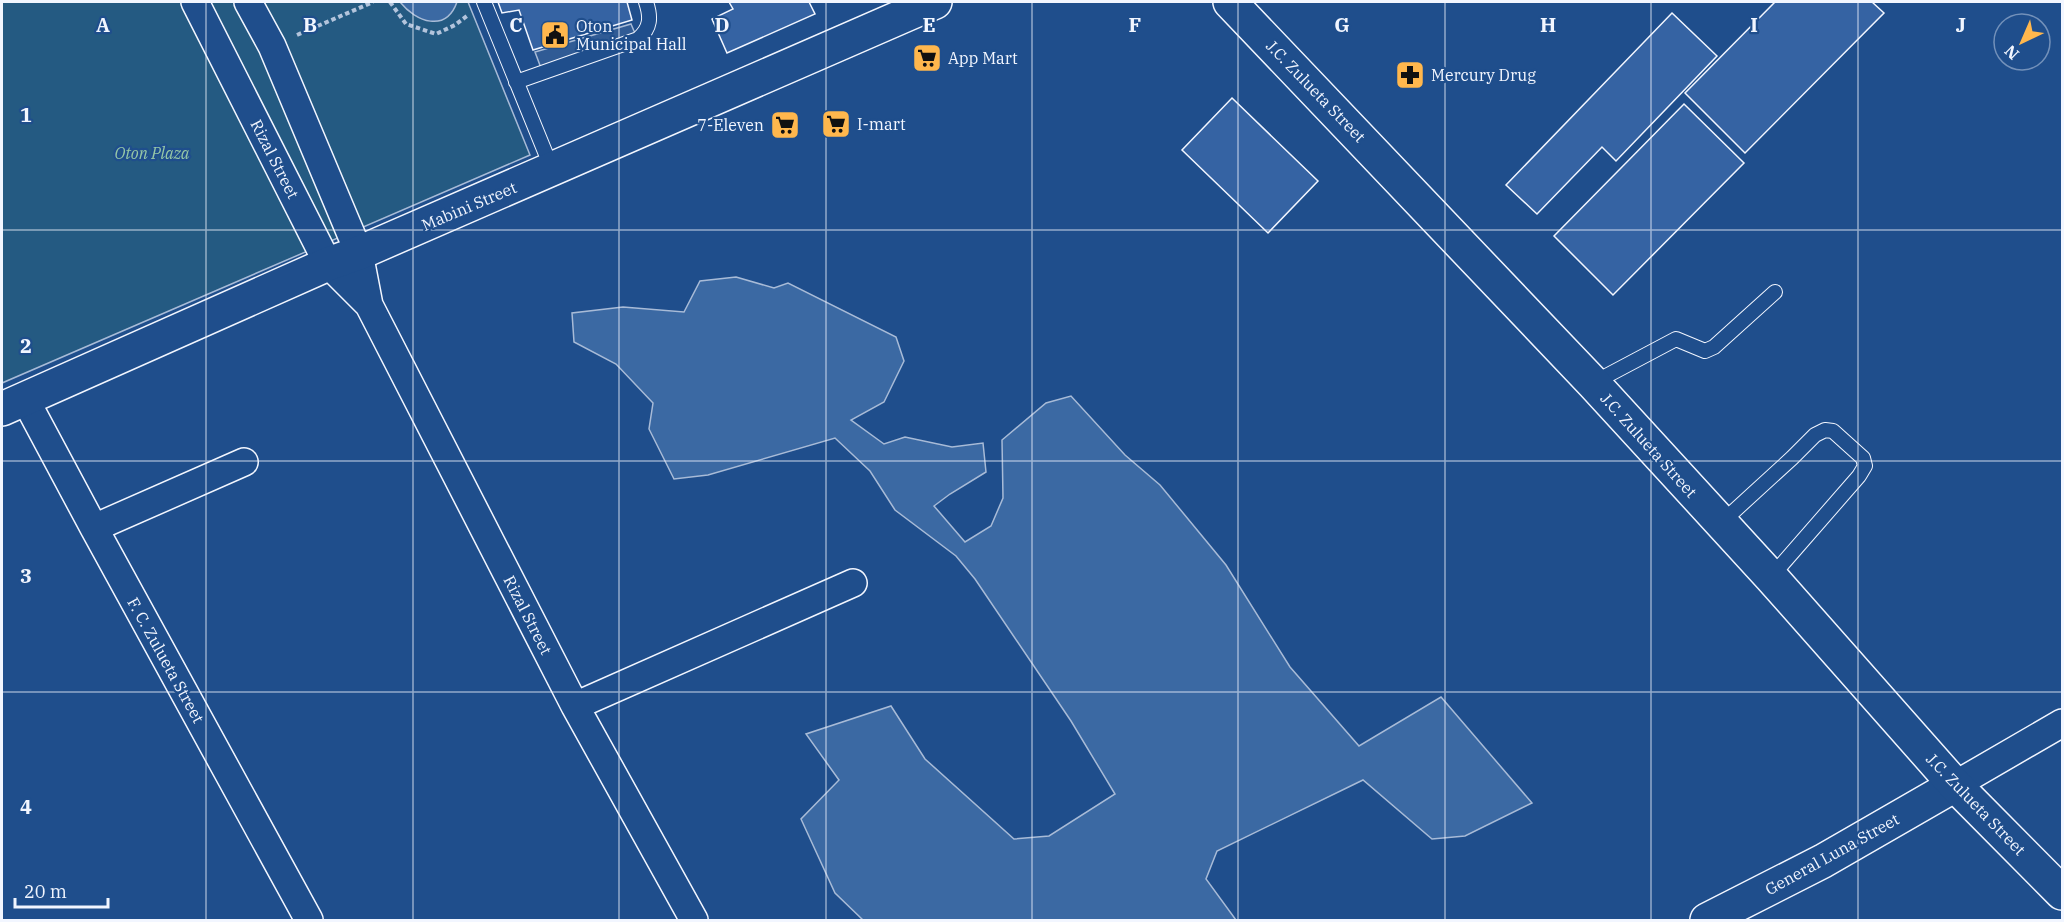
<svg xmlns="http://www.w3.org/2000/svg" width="2064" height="922" font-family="'IBM Plex Serif',serif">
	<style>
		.green { fill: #245a82; stroke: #a8bbd7; stroke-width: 1.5 }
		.parking { fill: #305b95; stroke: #a8bbd7; stroke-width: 1.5 }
		.water { fill: #3b69a3; stroke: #a8bbd7; stroke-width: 1.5 }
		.building { fill: #3563a3; stroke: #f2f6ff; stroke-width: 1.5 }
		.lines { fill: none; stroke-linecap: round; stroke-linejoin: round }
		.lane-casing { stroke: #f2f6ff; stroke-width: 16 }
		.street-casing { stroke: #f2f6ff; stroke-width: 30 }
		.secondary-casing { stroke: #f2f6ff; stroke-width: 36 }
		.primary-casing { stroke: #f2f6ff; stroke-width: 36 }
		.path { stroke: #b3c4dc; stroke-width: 4; stroke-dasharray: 4.5 3; stroke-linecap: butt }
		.lane { stroke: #1f4e8c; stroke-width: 14 }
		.street { stroke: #1f4e8c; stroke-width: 27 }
		.secondary { stroke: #1f4e8c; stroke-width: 33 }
		.primary { stroke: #1f4e8c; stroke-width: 33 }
		.grid { fill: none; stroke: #f2f6ff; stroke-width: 1.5; stroke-opacity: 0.55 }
		.labels { text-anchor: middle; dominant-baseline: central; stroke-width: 4.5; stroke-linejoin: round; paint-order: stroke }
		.poi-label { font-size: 16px; fill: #f2f6ff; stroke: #1f4e8c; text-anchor: start }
		.street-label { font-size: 16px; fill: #f2f6ff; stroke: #1f4e8c }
		.park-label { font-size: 16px; font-style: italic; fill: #97c8a6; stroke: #1f4e8c }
		.grid-label { font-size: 20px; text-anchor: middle; font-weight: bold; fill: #f2f6ff; stroke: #1f4e8c; stroke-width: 4.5; stroke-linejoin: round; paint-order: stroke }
	</style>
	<rect width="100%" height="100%" fill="#1f4e8c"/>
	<path class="green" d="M2 2H468L530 155 2 383Z"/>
	<path class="parking" d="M631 24 637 38 541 68 535 52Z"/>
	<path class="water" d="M400 2H457C446 33 416 22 400 2Z
		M736 277 774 288 788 283 896 337 904 361 884 402 851 420 884 444 905 437 952 447 983 443 986 472 950 494 934 506 965 542 991 526 1003 498 1002 440 1046 403 1071 396 1125 455 1160 485 1226 565 1290 667 1359 746 1441 697 1532 803 1465 836 1432 839 1363 780 1217 851 1206 879 1236 920H863L835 893 801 819 839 780 806 734 891 706 925 759 1014 839 1049 836 1115 794 1071 721 975 579 956 556 895 510 870 471 835 438 708 475 674 479 649 429 653 403 616 364 574 342 572 313 623 307 684 312 700 281Z"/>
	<path class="building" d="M498 2H627L632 20 533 50 519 10 502 13Z
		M729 2H809L815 14 727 53 712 19 733 9Z
		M1775 2H1872L1884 13 1745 153 1685 93Z
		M1672 13 1717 56 1616 161 1602 147 1537 214 1506 185Z
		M1232 98 1318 181 1268 233 1182 150Z
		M1684 104 1744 163 1613 295 1554 236Z"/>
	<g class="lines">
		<g class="lane-casing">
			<path id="lane" d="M484 2 552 169
				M516 82 638 39C651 28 651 17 646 2
				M1593 383 1676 339 1705 351 1714 347 1775 292
				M1721 523 1792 458 1815 435 1825 430 1833 431 1863 458 1865 466 1859 476 1771 577"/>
		</g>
		<g class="street-casing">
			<path id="street" d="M195 2 328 264 369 305
				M248 2 272 46 359 253 369 305 575 706 694 920
				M25 399 94 528 309 920
				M94 528 244 462
				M575 706 853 583
				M1955 785 2062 723"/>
		</g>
		<g class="secondary-casing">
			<path id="secondary" d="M2 409 328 264 359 253 935 2
				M1707 920 1823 861 1955 785"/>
		</g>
		<g class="primary-casing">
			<path id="primary" d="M1230 2 1593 383 1771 577 1955 785 2062 893"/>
		</g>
		<path class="path" d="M390 2 406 24 436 34 455 25 467 16
			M297 35 373 2"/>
		<use href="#lane" class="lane"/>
		<use href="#street" class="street"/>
		<use href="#secondary" class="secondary"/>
		<use href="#primary" class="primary"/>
	</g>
	<path class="grid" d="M206 2V920M413 2V920M619 2V920M826 2V920M1032 2V920M1238 2V920M1445 2V920M1651 2V920M1858 2V920M2 230H2062M2 461H2062M2 692H2062"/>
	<defs>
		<g id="civic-square" transform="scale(1.5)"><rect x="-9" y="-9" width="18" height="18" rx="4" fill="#ffb74d" stroke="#1f4e8c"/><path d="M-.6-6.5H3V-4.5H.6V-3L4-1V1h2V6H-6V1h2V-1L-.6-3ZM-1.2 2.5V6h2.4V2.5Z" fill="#111"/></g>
		<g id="supermarket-square" transform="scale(1.5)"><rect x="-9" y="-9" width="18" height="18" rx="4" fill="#ffb74d" stroke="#1f4e8c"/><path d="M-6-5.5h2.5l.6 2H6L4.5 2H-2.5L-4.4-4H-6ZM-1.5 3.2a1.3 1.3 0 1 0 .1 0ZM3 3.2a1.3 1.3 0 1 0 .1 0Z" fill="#111"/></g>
		<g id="pharmacy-square" transform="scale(1.5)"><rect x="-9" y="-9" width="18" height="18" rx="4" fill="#ffb74d" stroke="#1f4e8c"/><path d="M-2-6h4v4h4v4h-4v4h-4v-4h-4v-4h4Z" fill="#111"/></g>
	</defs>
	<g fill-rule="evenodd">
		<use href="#civic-square" x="555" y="35"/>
		<use href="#supermarket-square" x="927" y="58"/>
		<use href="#pharmacy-square" x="1410" y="75"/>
		<use href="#supermarket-square" x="836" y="124"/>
		<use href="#supermarket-square" x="785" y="125"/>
	</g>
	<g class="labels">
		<g class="poi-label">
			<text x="576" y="26">Oton<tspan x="576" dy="18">Municipal Hall</tspan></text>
			<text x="948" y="58">App Mart</text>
			<text x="1431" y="75">Mercury Drug</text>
			<text x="857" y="124">I-mart</text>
			<text x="764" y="125" text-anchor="end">7-Eleven</text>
		</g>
		<g class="street-label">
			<text transform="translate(1316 91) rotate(46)">J.C. Zulueta Street</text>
			<text transform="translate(275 159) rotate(63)">Rizal Street</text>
			<text transform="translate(469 206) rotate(-23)">Mabini Street</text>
			<text transform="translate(1649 445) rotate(48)">J.C. Zulueta Street</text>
			<text transform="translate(528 615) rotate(63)">Rizal Street</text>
			<text transform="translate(166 660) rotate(61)">F. C. Zulueta Street</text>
			<text transform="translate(1976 804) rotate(46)">J.C. Zulueta Street</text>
			<text transform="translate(1832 854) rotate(-29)">General Luna Street</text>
		</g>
		<g class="park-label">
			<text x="152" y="153">Oton Plaza</text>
		</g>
	</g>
	<g class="grid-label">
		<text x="103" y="32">A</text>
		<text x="310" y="32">B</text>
		<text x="516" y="32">C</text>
		<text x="722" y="32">D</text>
		<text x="929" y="32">E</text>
		<text x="1135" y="32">F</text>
		<text x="1342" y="32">G</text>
		<text x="1548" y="32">H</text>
		<text x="1754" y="32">I</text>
		<text x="1961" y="32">J</text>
		<text x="26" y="122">1</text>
		<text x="26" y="353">2</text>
		<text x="26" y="583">3</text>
		<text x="26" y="814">4</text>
	</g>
	<rect width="2064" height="922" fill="none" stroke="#f2f6ff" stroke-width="6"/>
	<g transform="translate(2022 42) rotate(224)"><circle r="28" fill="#1f4e8c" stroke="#7391ba" stroke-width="1.5"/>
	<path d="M0-4.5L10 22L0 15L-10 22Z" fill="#ffb74d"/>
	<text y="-9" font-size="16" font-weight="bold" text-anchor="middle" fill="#f2f6ff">N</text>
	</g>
	<path d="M15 898v9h93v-9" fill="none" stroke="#f2f6ff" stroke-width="3"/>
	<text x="24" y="898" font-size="18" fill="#f2f6ff" stroke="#1f4e8c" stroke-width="4.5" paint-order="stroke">20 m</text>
</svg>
